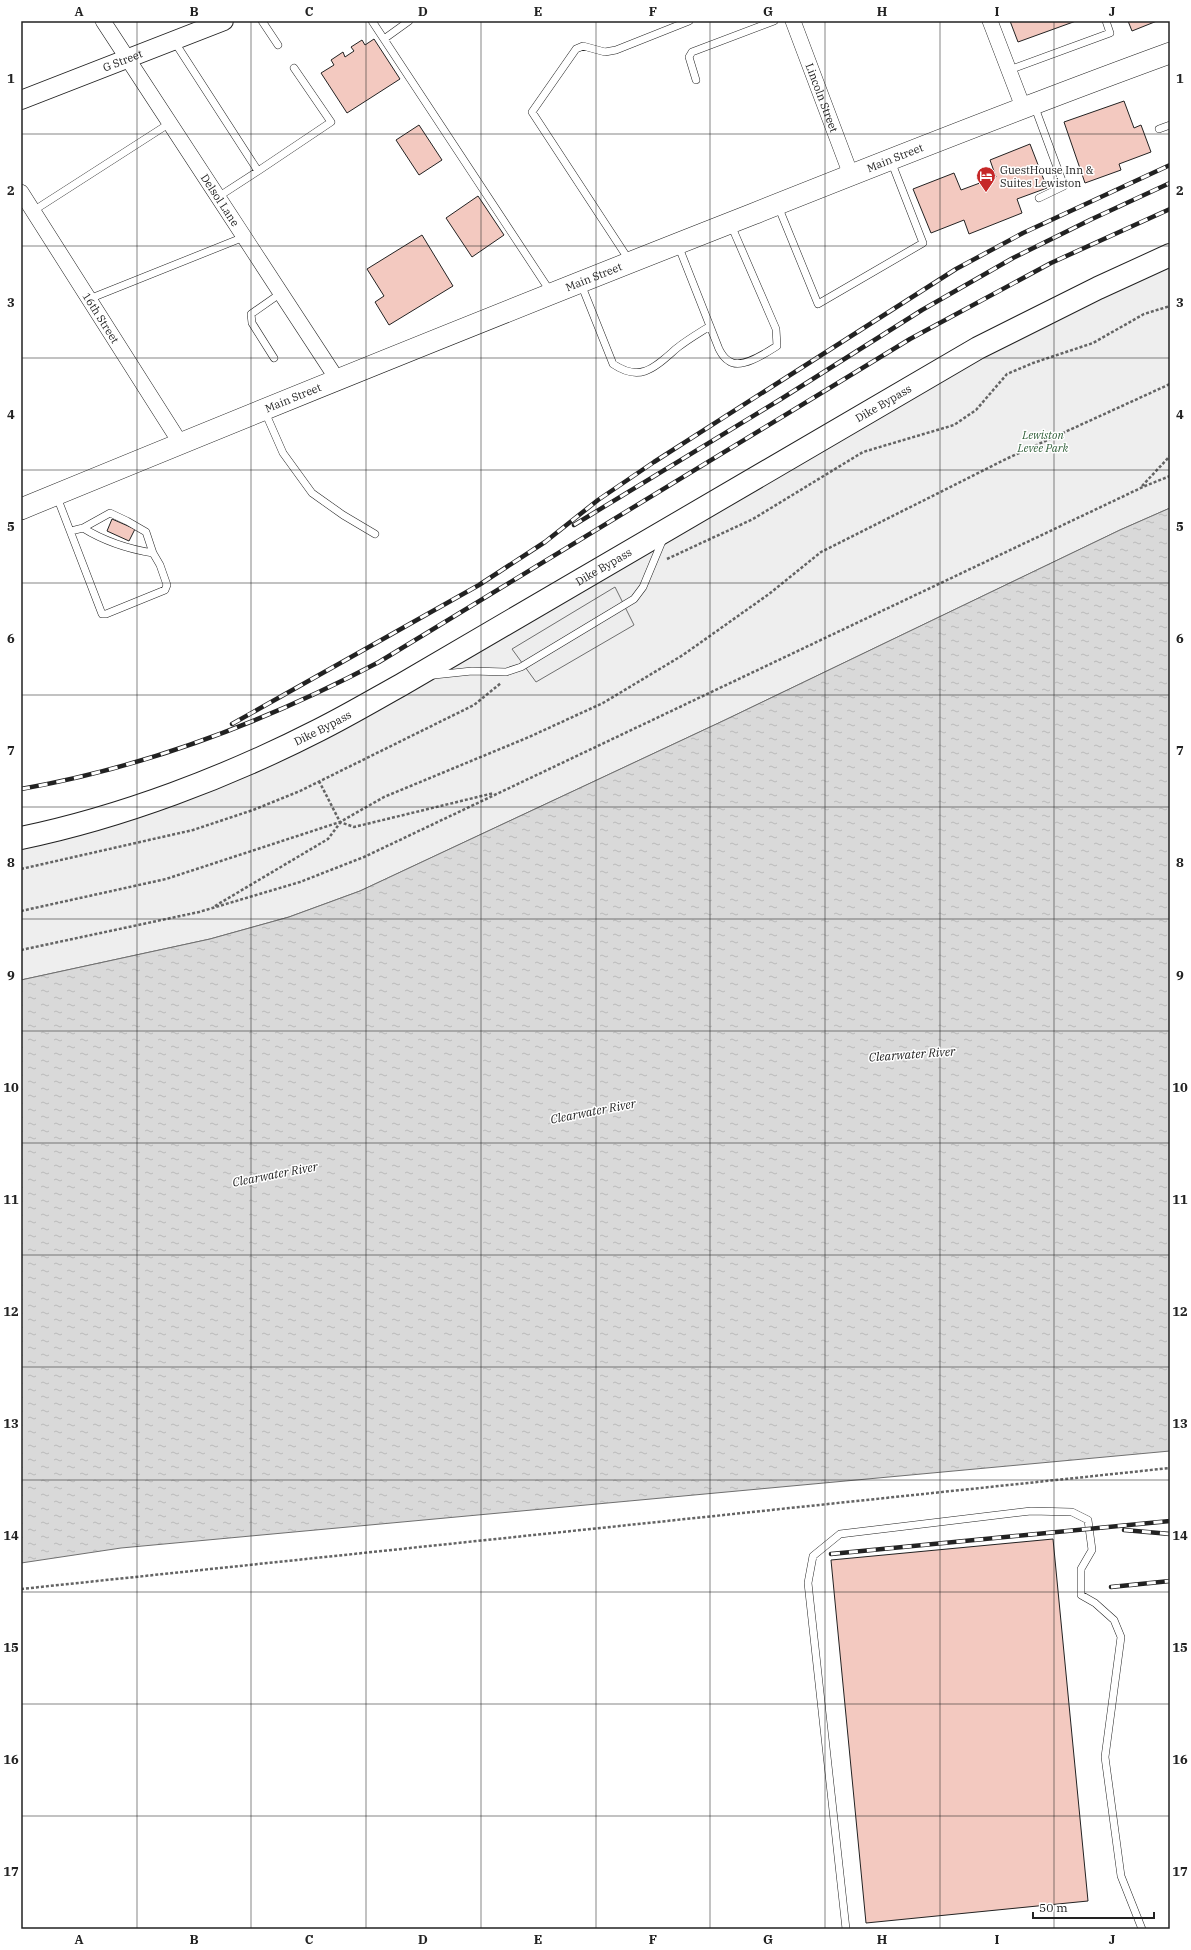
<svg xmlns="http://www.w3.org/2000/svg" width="1191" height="1950" font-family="'IBM Plex Serif',serif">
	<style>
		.green { fill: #eee; stroke: #6f6f6f }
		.parking { fill: #ededed; stroke: #6f6f6f }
		.water { fill: url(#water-ripples); stroke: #6f6f6f }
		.building { fill: #f3c9c0; stroke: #222 }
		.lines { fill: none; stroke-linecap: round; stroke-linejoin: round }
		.service-casing { stroke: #222; stroke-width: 8 }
		.minor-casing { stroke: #222; stroke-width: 16 }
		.tertiary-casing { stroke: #222; stroke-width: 20 }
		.secondary-casing { stroke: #222; stroke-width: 22 }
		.trunk-casing { stroke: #222; stroke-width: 24 }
		.path { stroke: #646464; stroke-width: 2.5; stroke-dasharray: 3 2; stroke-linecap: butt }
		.service { stroke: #fff; stroke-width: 7 }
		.minor { stroke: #fff; stroke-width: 15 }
		.tertiary { stroke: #fff; stroke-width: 18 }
		.secondary { stroke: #fff; stroke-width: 21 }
		.trunk { stroke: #fff; stroke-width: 22 }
		.rail-casing { stroke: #222; stroke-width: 4.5 }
		.rail { stroke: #fff; stroke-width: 3; stroke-dasharray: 9; stroke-linecap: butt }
		.grid { fill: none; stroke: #222; stroke-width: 1; stroke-opacity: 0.55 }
		.labels { text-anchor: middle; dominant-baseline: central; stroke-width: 3; stroke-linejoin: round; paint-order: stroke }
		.street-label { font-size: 11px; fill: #222; stroke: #fff }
		.poi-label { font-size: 11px; fill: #222; stroke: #fff; text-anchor: start }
		.park-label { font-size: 11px; font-style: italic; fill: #2f5e38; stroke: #fff }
		.water-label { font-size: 12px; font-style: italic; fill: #222; stroke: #fff }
		.neatline { fill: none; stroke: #222; stroke-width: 1.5 }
		.grid-label { font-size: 13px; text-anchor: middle; font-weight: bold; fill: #222 }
	</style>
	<defs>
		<pattern id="water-ripples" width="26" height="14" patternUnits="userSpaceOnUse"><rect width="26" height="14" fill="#d9d9d9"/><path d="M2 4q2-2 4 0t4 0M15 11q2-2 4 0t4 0" fill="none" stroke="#bababa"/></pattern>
	</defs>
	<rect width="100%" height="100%" fill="#fff"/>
	<path class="green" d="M1170 255V508L1120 530 725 720 360 891 289 917 210 939 21 980V838L213 777Z"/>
	<path class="parking" d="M615 587 634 625 536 682 512 649Z"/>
	<path class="water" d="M1170 508V1451L121 1548 21 1563V980L210 939 289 917 360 891 725 720 1120 530Z"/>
	<path class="building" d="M1010 21H1076L1018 42Z
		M1128 21H1157L1132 31Z
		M374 39 400 79 347 113 321 73 334 65 331 60 343 52 345 57 354 51 351 47 362 40 365 45Z
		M1124 101 1134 128 1141 125 1151 152 1119 164 1121 170 1085 183 1064 122Z
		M419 125 442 160 419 175 396 140Z
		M1030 144 1047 188 1017 199 1022 213 969 234 964 220 931 233 913 189 954 173 961 190 996 177 990 160Z
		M478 196 504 235 472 257 446 218Z
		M422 235 453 286 389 325 375 302 384 296 367 269Z
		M112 519 135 529 129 541 107 531Z
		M1053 1539 1088 1901 866 1923 831 1560Z"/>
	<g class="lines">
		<g class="service-casing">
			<path id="service" d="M262 21 278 45
				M372 21 550 291
				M384 39 409 21
				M174 41 258 171 331 122 294 68
				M1009 70 1110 33 1106 21
				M696 80 689 57 692 52 774 21
				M1034 105 1064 186 1039 198
				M1159 129 1170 125
				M218 197 258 171
				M778 206 818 304 923 243 891 161
				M33 211 170 123
				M678 245 719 349C721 353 725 359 729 361 741 370 766 353 777 346L776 329 731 225
				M629 260 532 112 576 49 583 46 605 52 616 50 689 21
				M581 284 613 364C641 383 655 367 677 348 687 340 699 333 710 326
				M89 299 244 237
				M274 358 252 323 251 314 281 293
				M265 412 283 453 312 493 343 515 375 534
				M57 497 102 614H106L165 590 167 585 160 565 153 553 146 532 127 521 110 513 83 528 71 531
				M83 528C104 541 128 549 153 553
				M434 675 472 671 506 672 521 667 634 599 643 587 663 539
				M846 1929 808 1583 813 1556 840 1534 1031 1511 1072 1512 1088 1520 1092 1550 1081 1569V1595L1095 1603 1114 1620 1121 1637 1105 1757 1121 1876 1142 1929"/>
		</g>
		<g class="minor-casing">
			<g id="minor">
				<path id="s1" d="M103 21 337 379"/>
				<path id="s2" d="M793 21 851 175"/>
				<path d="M990 21 1023 107"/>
				<path id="s3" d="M21 192 181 444"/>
			</g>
		</g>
		<g class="tertiary-casing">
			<g id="tertiary">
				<path id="s4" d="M21 100 224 21"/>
			</g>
		</g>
		<g class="secondary-casing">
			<g id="secondary">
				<path id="s5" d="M21 509C264 409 508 310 753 214 891 159 1030 104 1170 53"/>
			</g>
		</g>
		<g class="trunk-casing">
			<g id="trunk">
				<path id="s6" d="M21 838C122 817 227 777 319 730 347 716 374 700 401 685L978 348 1098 288 1170 255"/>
			</g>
		</g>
		<path class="path" d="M1142 486 1170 456
			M667 559 753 519 863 452 954 425 976 410 1007 374 1033 363 1093 343 1144 314 1170 306
			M319 781 340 822 354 827 494 793
			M21 869 193 830 253 810 300 791 474 705 501 683
			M215 906 328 839 340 823
			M21 911 166 879 340 822 384 797 529 737 603 703 683 655 769 594 821 552 1006 459 1170 384
			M21 950 199 912 300 882 364 857 1145 486 1170 476
			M21 1589 1170 1468"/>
		<use href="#service" class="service"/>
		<use href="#minor" class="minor"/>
		<use href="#tertiary" class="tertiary"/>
		<use href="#secondary" class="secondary"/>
		<use href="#trunk" class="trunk"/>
		<g class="rail-casing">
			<path id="rail" d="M574 525 781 399 922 310 1013 258 1092 219 1170 183
				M232 724 479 585 545 542 598 500 654 462 956 269 1023 233 1170 165
				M21 789C146 767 267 721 379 662L910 339 1051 263 1170 209
				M1124 1530 1170 1534
				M831 1554 1170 1521
				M1111 1587 1170 1581"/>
		</g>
		<use href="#rail" class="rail"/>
	</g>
	<path class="grid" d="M137 21V1929M251 21V1929M366 21V1929M481 21V1929M596 21V1929M710 21V1929M825 21V1929M940 21V1929M1054 21V1929M21 134H1170M21 246H1170M21 358H1170M21 470H1170M21 583H1170M21 695H1170M21 807H1170M21 919H1170M21 1031H1170M21 1143H1170M21 1255H1170M21 1367H1170M21 1480H1170M21 1592H1170M21 1704H1170M21 1816H1170"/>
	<defs>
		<g id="hotel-pin" transform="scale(1)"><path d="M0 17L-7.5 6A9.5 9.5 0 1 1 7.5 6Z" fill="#c62828" stroke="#fff"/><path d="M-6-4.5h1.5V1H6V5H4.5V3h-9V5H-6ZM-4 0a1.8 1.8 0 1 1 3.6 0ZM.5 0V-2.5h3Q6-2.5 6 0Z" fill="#fff"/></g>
	</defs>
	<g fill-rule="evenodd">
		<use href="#hotel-pin" x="986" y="176"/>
	</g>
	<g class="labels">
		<g class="street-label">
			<text stroke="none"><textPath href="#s4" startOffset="109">G Street</textPath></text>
			<text stroke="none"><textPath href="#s2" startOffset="82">Lincoln Street</textPath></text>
			<text stroke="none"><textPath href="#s5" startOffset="942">Main Street</textPath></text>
			<text stroke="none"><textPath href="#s1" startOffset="214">Delsol Lane</textPath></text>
			<text stroke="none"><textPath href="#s5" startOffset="618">Main Street</textPath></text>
			<text stroke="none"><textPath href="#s3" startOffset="149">16th Street</textPath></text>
			<text stroke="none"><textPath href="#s5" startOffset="294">Main Street</textPath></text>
			<text stroke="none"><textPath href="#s6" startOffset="970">Dike Bypass</textPath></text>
			<text stroke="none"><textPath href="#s6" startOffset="646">Dike Bypass</textPath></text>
			<text stroke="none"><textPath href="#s6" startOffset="322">Dike Bypass</textPath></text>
		</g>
		<g class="poi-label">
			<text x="1000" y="170">GuestHouse Inn &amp;<tspan x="1000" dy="13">Suites Lewiston</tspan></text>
		</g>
		<g class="park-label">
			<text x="1043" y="435">Lewiston<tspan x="1043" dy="13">Levee Park</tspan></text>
		</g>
		<g class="water-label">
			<text transform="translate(912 1054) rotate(-4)">Clearwater River</text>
			<text transform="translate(593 1111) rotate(-11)">Clearwater River</text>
			<text transform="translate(275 1174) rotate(-11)">Clearwater River</text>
		</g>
	</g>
	<rect width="1191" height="1950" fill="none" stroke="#ffffff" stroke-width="44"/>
	<path d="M1033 1912v6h121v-6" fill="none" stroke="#222222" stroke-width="2"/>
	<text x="1039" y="1912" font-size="12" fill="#222222" stroke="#ffffff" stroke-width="3" paint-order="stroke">50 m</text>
	<rect x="22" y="22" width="1147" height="1906" class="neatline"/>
	<g class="grid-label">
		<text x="79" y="16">A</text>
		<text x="194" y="16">B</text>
		<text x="309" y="16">C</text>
		<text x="423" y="16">D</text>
		<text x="538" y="16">E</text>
		<text x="653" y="16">F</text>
		<text x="768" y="16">G</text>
		<text x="882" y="16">H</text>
		<text x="997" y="16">I</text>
		<text x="1112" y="16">J</text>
		<text x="11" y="83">1</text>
		<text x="1180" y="83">1</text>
		<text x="11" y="195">2</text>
		<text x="1180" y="195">2</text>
		<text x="11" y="307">3</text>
		<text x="1180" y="307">3</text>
		<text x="11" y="419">4</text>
		<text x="1180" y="419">4</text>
		<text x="11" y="531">5</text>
		<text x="1180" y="531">5</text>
		<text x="11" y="643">6</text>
		<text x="1180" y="643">6</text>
		<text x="11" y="755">7</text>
		<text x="1180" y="755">7</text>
		<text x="11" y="867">8</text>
		<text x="1180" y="867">8</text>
		<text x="11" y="980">9</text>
		<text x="1180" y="980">9</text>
		<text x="11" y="1092">10</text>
		<text x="1180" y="1092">10</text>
		<text x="11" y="1204">11</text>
		<text x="1180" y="1204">11</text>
		<text x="11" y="1316">12</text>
		<text x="1180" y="1316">12</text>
		<text x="11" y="1428">13</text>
		<text x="1180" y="1428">13</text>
		<text x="11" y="1540">14</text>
		<text x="1180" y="1540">14</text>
		<text x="11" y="1652">15</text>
		<text x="1180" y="1652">15</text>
		<text x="11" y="1764">16</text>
		<text x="1180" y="1764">16</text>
		<text x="11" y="1876">17</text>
		<text x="1180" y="1876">17</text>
		<text x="79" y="1944">A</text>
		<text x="194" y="1944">B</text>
		<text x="309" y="1944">C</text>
		<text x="423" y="1944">D</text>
		<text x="538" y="1944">E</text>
		<text x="653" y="1944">F</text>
		<text x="768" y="1944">G</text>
		<text x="882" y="1944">H</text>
		<text x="997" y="1944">I</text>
		<text x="1112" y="1944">J</text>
	</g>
</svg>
